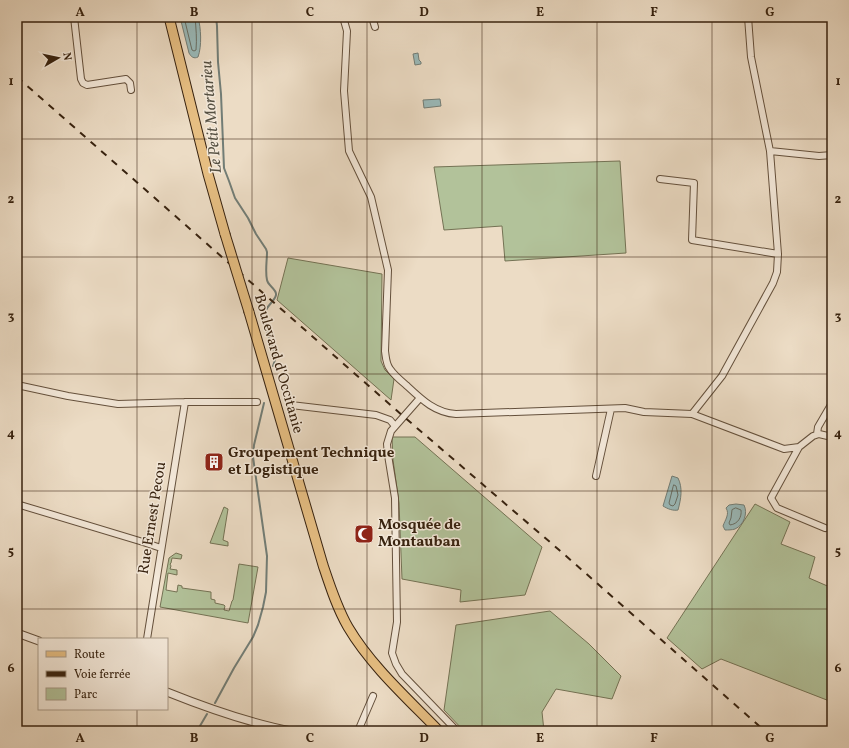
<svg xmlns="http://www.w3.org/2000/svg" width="849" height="748" font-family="Vollkorn,serif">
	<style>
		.green { fill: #b2c29a; stroke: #747254 }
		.water { fill: #9ababa; stroke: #727d76 }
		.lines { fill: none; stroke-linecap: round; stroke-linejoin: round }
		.shore { stroke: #686e64; stroke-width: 1 }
		.stream { stroke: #727d76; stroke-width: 2 }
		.minor-casing { stroke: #64503c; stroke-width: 8 }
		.tertiary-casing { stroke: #64503c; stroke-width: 9 }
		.primary-casing { stroke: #37220f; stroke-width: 11 }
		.minor { stroke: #f3e8d9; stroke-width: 6 }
		.tertiary { stroke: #f3e8d9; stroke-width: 7 }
		.primary { stroke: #e6be82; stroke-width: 9 }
		.rail { stroke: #37220f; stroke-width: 2; stroke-dasharray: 7 7; stroke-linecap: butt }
		.primary-bridge-casing { stroke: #37220f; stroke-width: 11; stroke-linecap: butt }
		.primary-bridge { stroke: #e6be82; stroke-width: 9 }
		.grid { fill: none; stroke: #37220f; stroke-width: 1; stroke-opacity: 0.55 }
		.labels { text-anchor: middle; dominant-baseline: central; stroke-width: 3; stroke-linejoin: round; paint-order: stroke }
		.street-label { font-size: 15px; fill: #37220f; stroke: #f3e8d9 }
		.poi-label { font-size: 15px; font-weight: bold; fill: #37220f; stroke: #f3e8d9; text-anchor: start }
		.water-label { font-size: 16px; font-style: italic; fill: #555042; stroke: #f3e8d9 }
		.neatline { fill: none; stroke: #37220f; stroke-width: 1.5 }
		.grid-label { font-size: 13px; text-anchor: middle; font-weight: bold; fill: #37220f }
	</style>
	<rect width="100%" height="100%" fill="#ecdcc5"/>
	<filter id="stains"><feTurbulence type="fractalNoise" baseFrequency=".005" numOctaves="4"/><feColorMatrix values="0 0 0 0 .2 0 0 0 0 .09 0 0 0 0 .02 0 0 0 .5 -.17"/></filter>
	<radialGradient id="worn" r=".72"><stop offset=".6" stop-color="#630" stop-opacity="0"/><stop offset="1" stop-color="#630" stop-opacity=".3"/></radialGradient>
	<path class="green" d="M620 161 626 253 505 261 502 226 444 230 434 167Z
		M288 258 382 274 381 361 385 370 394 379 391 400 277 300Z
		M392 437H415L542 547 525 595 460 602 461 590 402 579 399 503 393 460Z
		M755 504 790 522 781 544 815 557 809 578 832 588V702L721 659 702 669 667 638Z
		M224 507 228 509 223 540 228 542V546L210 543Z
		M176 553 182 555 181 559 172 558 171 563 170 564 171 566 170 569 177 570V575L168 573 166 590 177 592 178 585 182 586V588L211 592V599L215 600V603L224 605 225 606 224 610 229 611 232 601 233 600 239 564 258 567 248 623 160 607 169 558Z
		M550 611 589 644 621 676 612 699 556 689 542 712 544 731H464L444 710 456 625Z"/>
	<path class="water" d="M180 17H198C201 28 202 46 198 57 194 59 191 57 189 53Z
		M418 53 419 60 421 62V64L415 65 413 54Z
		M440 99 441 106 424 108 423 100Z
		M672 476 678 478C683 488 681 499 678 510 673 511 668 509 663 506Z
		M736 504 744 505C748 513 744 525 735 529 732 530 728 530 725 530L723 526C725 520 730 514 726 508L729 505Z"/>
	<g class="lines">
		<path class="shore" d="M184 17 191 46 192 50 194 51 196 50C197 39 196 28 195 17
			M674 485 676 486 678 495 675 504 673 506 670 505 669 503 673 487Z
			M736 508 741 510C742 517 738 524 730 525L729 523 731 518 732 510Z"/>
		<path class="stream" d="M216 17 217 26 218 62 221 94 224 168 229 181 235 198 248 218 256 234 266 249 267 252C267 261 265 271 267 280 268 286 277 289 276 295 275 301 266 306 265 313 262 325 272 343 275 355V360L273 366
			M215 703 234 668 253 637 258 625 263 607 266 592 267 556 253 457 254 445 264 403
			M197 731 207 714"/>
		<g class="minor-casing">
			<path id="minor" d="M74 17 81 79 83 83 87 85 126 79 130 83 131 90
				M343 17 347 31 344 91 349 151 371 197 388 270 385 351C386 358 386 364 390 369 394 375 400 380 406 385 421 399 435 413 456 414L625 408 644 412 692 414 784 449 799 447 813 436 819 434 832 437
				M372 17 375 27
				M770 151 819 156 832 155
				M660 179 694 183 692 240 778 254
				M831 206H832
				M17 385 68 396 118 404 185 402H257
				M420 398 391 431 387 444 388 455 395 498 397 622 392 653 396 664 402 674 457 731
				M291 405 376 415 390 420 395 426
				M692 414 722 376 773 283 777 272 778 254 770 151 751 57 748 17
				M817 434 818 427 832 403
				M799 447 771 498 777 508 825 528
				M596 476 611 409
				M17 504 143 542 161 548
				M147 639 185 402
				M358 731 373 696"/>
		</g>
		<g class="tertiary-casing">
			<path id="tertiary" d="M17 633 39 641
				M167 692C207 708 249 723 291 731"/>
		</g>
		<g class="primary-casing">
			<path id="primary" d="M169 17 208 174 225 234
				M249 312 323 565C330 586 337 608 348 627 371 666 408 699 439 731"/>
		</g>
		<use href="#minor" class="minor"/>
		<use href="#tertiary" class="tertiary"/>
		<use href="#primary" class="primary"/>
		<path class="rail" d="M17 77 403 416 558 549 765 731"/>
		<g class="primary-bridge-casing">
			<path id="primary-bridge" d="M225 234 249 312"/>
		</g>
		<use href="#primary-bridge" class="primary-bridge"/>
	</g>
	<path class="grid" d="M137 17V639M252 17V731M367 17V731M482 17V731M597 17V731M712 17V731M17 139H832M17 257H832M17 374H832M17 491H832M17 609H832M137 709V731"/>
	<defs>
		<g id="building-square" transform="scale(1)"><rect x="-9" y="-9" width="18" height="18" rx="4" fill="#8f2418" stroke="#f3e8d9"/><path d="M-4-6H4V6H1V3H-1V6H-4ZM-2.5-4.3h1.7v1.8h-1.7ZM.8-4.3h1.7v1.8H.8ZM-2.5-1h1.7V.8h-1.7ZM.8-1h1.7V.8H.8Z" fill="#fff"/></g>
		<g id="mosque-square" transform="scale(1)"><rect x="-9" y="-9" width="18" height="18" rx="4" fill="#8f2418" stroke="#f3e8d9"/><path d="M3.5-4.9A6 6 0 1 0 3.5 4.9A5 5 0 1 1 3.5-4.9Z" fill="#fff"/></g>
	</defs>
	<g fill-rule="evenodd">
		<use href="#building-square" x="214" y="462"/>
		<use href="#mosque-square" x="364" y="534"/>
	</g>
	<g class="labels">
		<g class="street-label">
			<text transform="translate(278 364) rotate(74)">Boulevard d'Occitanie</text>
			<text transform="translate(153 518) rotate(-81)">Rue Ernest Pecou</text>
		</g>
		<g class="poi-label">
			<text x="228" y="453">Groupement Technique<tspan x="228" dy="17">et Logistique</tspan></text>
			<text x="378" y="525">Mosquée de<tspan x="378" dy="17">Montauban</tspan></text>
		</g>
		<g class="water-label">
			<text transform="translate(212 117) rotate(-95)">Le Petit Mortarieu</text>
		</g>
	</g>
	<rect width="849" height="748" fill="none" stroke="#ecdcc5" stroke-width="44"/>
	<rect x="38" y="638" width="130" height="72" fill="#f3e8d9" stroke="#a89988"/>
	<rect x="46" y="651" width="20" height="6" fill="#e6be82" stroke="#a89988"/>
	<text x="74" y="658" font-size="12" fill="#37220f">Route</text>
	<rect x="46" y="671" width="20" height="6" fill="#37220f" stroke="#a89988"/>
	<text x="74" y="678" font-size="12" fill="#37220f">Voie ferrée</text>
	<rect x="46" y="688" width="20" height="12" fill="#b2c29a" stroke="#a89988"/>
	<text x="74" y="698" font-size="12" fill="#37220f">Parc</text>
	<g transform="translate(58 58) rotate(81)" stroke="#f3e8d9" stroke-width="3" paint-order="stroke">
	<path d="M0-3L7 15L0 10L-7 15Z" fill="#37220f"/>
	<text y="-6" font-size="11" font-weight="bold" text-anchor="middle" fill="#37220f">N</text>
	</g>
	<rect x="22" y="22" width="805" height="704" class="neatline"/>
	<g class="grid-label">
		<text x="80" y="16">A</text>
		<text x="194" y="16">B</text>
		<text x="310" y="16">C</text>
		<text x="424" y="16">D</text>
		<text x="540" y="16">E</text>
		<text x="654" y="16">F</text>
		<text x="770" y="16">G</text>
		<text x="11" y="85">1</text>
		<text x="838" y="85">1</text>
		<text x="11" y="203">2</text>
		<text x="838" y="203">2</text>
		<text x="11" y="320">3</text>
		<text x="838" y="320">3</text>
		<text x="11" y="437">4</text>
		<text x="838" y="437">4</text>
		<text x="11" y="555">5</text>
		<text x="838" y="555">5</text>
		<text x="11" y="672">6</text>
		<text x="838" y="672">6</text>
		<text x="80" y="742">A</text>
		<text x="194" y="742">B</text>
		<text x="310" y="742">C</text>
		<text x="424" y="742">D</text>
		<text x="540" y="742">E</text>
		<text x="654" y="742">F</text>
		<text x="770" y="742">G</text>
	</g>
	<rect width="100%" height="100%" filter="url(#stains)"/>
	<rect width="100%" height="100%" fill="url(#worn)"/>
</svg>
